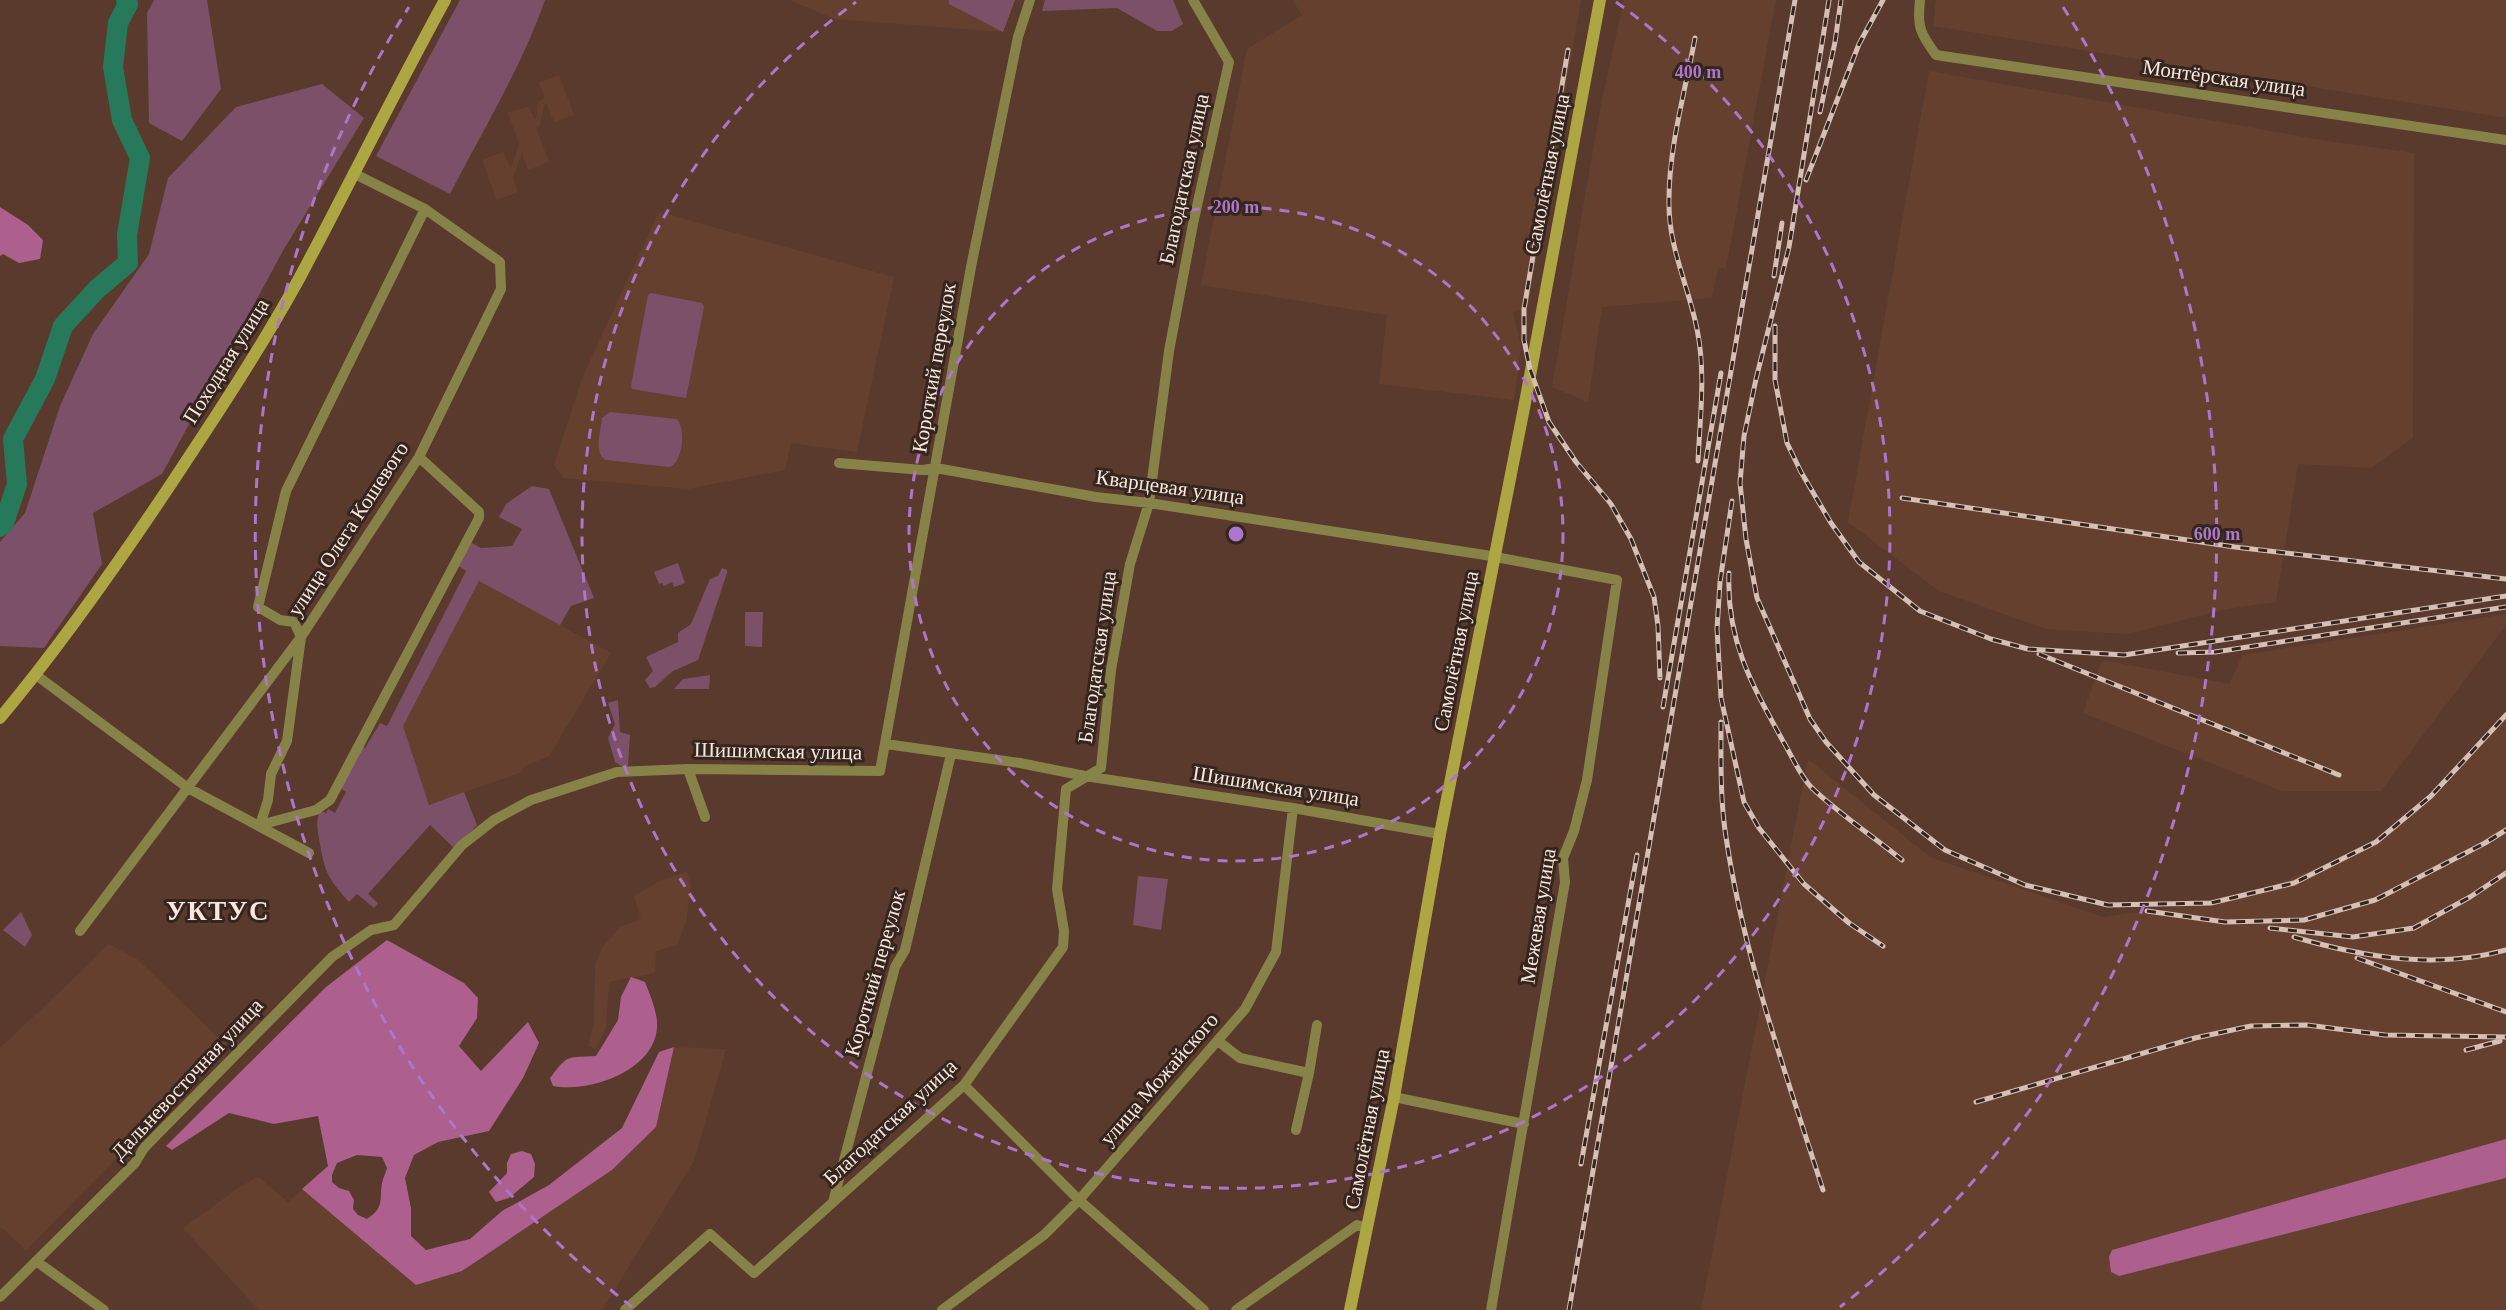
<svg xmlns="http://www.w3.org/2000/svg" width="2506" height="1310" font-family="Georgia,serif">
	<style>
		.built { fill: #66402f }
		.green { fill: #7d506a }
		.forest { fill: #ad5f8e; fill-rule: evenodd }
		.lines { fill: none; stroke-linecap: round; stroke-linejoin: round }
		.river { stroke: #27795b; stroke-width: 20 }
		.minor { stroke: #878348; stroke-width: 10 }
		.secondary { stroke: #aea543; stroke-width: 12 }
		.rail-casing { stroke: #d6bfb5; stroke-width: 5 }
		.rail { stroke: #34251f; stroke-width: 3; stroke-dasharray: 9; stroke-linecap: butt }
		.ring { fill: none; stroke: #ae76cb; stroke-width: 3; stroke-dasharray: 10 8 }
		.labels { text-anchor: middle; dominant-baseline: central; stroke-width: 6; stroke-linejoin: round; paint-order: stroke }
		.street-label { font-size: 21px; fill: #fae6dd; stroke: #34251f }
		.district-label { font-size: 27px; font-weight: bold; letter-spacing: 1.5px; fill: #fae6dd; stroke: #34251f }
		.centre { fill: #ae76cb; stroke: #34251f; stroke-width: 3 }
		.ring-label { font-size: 18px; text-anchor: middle; font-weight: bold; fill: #ae76cb; stroke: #34251f; stroke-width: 6; stroke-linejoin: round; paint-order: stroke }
	</style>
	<rect width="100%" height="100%" fill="#593a2c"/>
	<path class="built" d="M790 0H1015L1003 32 834 19Z
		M1292 0H1581L1528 307 1513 312 1521 347 1514 400 1379 384 1387 315 1201 285 1247 49 1302 15Z
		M1624 0H1776L1726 268H1718L1712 298 1602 307 1588 402 1552 387 1601 104Z
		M1936 0H2506V118L1933 26Z
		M1929 71 2328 141 2414 153 2413 438 2371 468 2298 464 2276 602 2227 609 2127 634 2046 629 1939 591 1848 522Z
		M559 75 574 115 554 122 547 104 544 105 540 125 536 127 549 162 528 170 522 153 513 178 518 192 497 200 482 160 503 152 511 169 519 144 508 113 529 106 534 119H536L539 101 545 98 539 83Z
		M659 212 894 277 857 452 791 443 785 470 688 489 564 478 554 465 582 378Z
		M479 581 611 653 549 756 525 766 522 772 429 805 403 726Z
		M2506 614V625L2381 791H2282L2083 713 2102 660 2230 684 2242 655Z
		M2506 719V1310H1701L1808 759 1930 857 2103 917 2239 899 2377 843 2441 790Z
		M687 872 691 885 686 922 677 945 656 951 655 973 609 982 606 1028 596 1049 588 1046 594 1022 595 964 602 948 620 927 641 919 634 896 660 881Z
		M108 944 137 959 227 1046 26 1250 2 1228 0 1229V1048L90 963Z
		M674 1047 726 1049 694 1161 602 1310H259L183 1228 238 1188 258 1177 288 1202 302 1189 416 1284 462 1271 612 1170 656 1127Z"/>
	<path class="green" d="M154 0H207L221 89 182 141 149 123 147 13Z
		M460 0H545C523 64 481 134 450 194L376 156Z
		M949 0H1015L1003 32 949 4Z
		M1045 0H1173L1183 24 1172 31H1157L1117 8 1042 11Z
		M322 84 364 118 284 249 162 474 93 513 102 564 44 648 0 646V542L25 513 60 406 93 334 149 254 168 178 236 107Z
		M651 293 702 303 704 307 686 398 632 389 631 386 648 295Z
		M610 412 677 419C686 430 683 461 670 467L606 460C593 453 601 431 602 418Z
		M532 486 549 489 594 598 571 606 560 625 479 581 403 726 429 805 464 792 477 825 454 848 430 825 368 894 378 903 374 908 357 894 349 902C329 879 325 874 320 844 318 831 315 824 320 811L326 813 328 809 335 813 346 792 340 788 361 747 365 748 380 723 387 726 466 571 457 565 470 542 481 548 512 546 522 529 499 517 506 504Z
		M678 563 685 583 674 587 672 582 664 586 662 583 659 584 654 572Z
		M722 568 727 570V573L698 660 673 671 655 687 650 688 645 680 653 671 646 657 678 642V633L691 624 710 579 718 576Z
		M745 612H763L762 647 745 646Z
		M710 675 709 689H674L683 679Z
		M618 700 620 732 630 735 628 766 624 768 615 762 608 738 615 724 608 703Z
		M1138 876 1168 879 1161 930 1133 925Z
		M21 912 32 935 25 947 3 930Z"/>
	<path class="forest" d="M0 207 28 225 43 240 40 259 19 263 3 254 0 256Z
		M387 940 464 983 478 998 477 1018 459 1046 481 1071 528 1022 539 1043 523 1078 489 1131 438 1142 414 1155 405 1178 411 1208V1236L426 1250 470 1239 502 1211 549 1185 622 1128 659 1052 674 1047 656 1127 612 1170 462 1271 416 1285 302 1189 328 1166 318 1116 274 1124 229 1113 172 1150 166 1146 326 987ZM357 1155 382 1157 387 1168C386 1172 383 1178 382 1183 379 1200 385 1207 367 1219L358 1215 353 1209 354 1200 349 1191 339 1188 332 1182V1175L337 1163Z
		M631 977 645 982C650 995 658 1013 657 1027 655 1071 589 1093 553 1086L550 1078C569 1053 567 1058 596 1056L618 1020 621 997Z
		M2506 1139V1178L2119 1276 2111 1272 2109 1257 2112 1250Z
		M522 1151 531 1154 535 1164 534 1177 509 1198 496 1202 489 1192 507 1173V1163L511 1154Z"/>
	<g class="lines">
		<path class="river" d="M0 527 4 523 17 484 13 439 45 379 63 326 97 289 128 263 127 235 140 158 122 120 113 67 118 23 128 4 126 0"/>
		<path class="minor" d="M1920 0C1917 27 1920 33 1936 55L2506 140
			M839 463 922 470 936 468 1096 497 1149 503 1485 555 1617 580 1587 780 1574 831 1563 858 1565 882 1491 1310
			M36 675 188 788 309 853
			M886 744 1020 763 1085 776 1293 808 1440 834
			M688 769 705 817
			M260 825 268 800 271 774 287 741 301 637 294 622 280 620 258 607 286 491 425 209
			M260 825 316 810 330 800 479 518V512L419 457
			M80 931 301 637 419 457 501 289 500 262 425 209 353 173
			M1218 1041 1240 1058 1309 1073 1296 1130
			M1309 1073 1317 1025
			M964 1085 1079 1200 1204 1310
			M1394 1097 1524 1124
			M833 1202 895 967 905 950 951 754
			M36 1261 104 1310
			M0 1297 135 1163 144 1148 332 957 371 930 394 925 462 845 494 820 531 800 617 772 688 769 880 771 971 267 1018 37 1030 0
			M625 1310 710 1234 754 1273 964 1085 1063 947 1064 931 1057 889 1066 789 1101 768 1111 670 1130 564 1149 503 1169 351 1193 224 1229 62 1193 0
			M942 1310 1044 1235 1079 1200 1245 1009 1276 952 1293 808
			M1236 1310 1357 1225 1367 1228"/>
		<path class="secondary" d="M0 718C62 644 117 565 171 484 216 416 261 348 300 277 349 185 395 91 445 0
			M1350 1310 1394 1097 1440 834 1524 408 1600 0"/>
		<g class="rail-casing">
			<path id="rail" d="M1829 0 1789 247 1756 379 1744 436 1740 483 1746 539 1757 598 1810 719 1826 742 1874 795 1945 850 2025 885 2108 905 2211 903 2294 883 2376 842 2431 796 2506 715
				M1695 38C1685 92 1668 150 1669 205 1669 248 1689 288 1697 329 1706 372 1700 418 1698 461
				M1568 50 1524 309V340L1530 369 1549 422 1576 462 1611 504 1631 539 1654 597 1658 626 1660 678
				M1820 112 1835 42 1841 0
				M1806 180 1859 44 1883 0
				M1774 276 1782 223
				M1775 326V380L1787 443 1801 472 1831 523 1859 562 1920 611 1991 639 2028 649 2124 655 2506 596
				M1902 498 2235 547 2506 579
				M1732 501 1720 582 1717 629 1721 698 1744 802 1759 828 1804 884 1849 923 1883 946
				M1729 573C1726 640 1752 685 1783 741 1792 756 1800 776 1812 788 1838 813 1874 837 1902 860
				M2178 653 2215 652 2506 607
				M2039 654 2339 775
				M1663 707 1721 373
				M1721 722C1721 761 1720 799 1726 837 1744 958 1786 1074 1823 1190
				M2147 911 2225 922 2304 920 2375 900 2485 843 2506 830
				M2270 928 2353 937 2414 928 2470 897 2506 873
				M2294 937C2363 957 2436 970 2506 950
				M2357 958 2506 1012
				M2466 1050 2500 1041
				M1976 1102 2195 1038 2251 1026 2307 1025 2385 1035 2506 1037
				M1581 1164 1637 855
				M1569 1310 1795 0"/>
		</g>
		<use href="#rail" class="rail"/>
	</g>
	<g class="ring">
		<circle cx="1236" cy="534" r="327"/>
		<path d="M1616 2A654 654 0 1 1 856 2"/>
		<path d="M632 1307A981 981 0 0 1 409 7M2063 7A981 981 0 0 1 1840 1307"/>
	</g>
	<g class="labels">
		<g class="street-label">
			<text transform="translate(2224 78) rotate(8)">Монтёрская улица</text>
			<text transform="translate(1547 174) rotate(-79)">Самолётная улица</text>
			<text transform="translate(1184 179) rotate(-78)">Благодатская улица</text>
			<text transform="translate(226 361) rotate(-58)">Походная улица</text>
			<text transform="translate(934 368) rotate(-80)">Короткий переулок</text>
			<text transform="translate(1170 487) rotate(8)">Кварцевая улица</text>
			<text transform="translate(348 529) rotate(-57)">улица Олега Кошевого</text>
			<text transform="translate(1456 651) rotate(-79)">Самолётная улица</text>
			<text transform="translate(1097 657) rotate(-82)">Благодатская улица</text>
			<text transform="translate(778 751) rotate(1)">Шишимская улица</text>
			<text transform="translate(1276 786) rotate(9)">Шишимская улица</text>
			<text transform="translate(1538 916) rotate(-81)">Межевая улица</text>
			<text transform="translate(875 973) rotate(-74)">Короткий переулок</text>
			<text transform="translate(187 1079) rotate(-47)">Дальневосточная улица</text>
			<text transform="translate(1159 1079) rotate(-49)">улица Можайского</text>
			<text transform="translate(890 1122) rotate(-43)">Благодатская улица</text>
			<text transform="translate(1367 1129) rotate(-79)">Самолётная улица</text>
		</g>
		<g class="district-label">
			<text x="218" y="911">УКТУС</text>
		</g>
	</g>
	<circle cx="1236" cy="534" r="9" class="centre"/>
	<g class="ring-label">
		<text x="1698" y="78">400 m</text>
		<text x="1236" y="213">200 m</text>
		<text x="2217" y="540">600 m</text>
	</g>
</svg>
